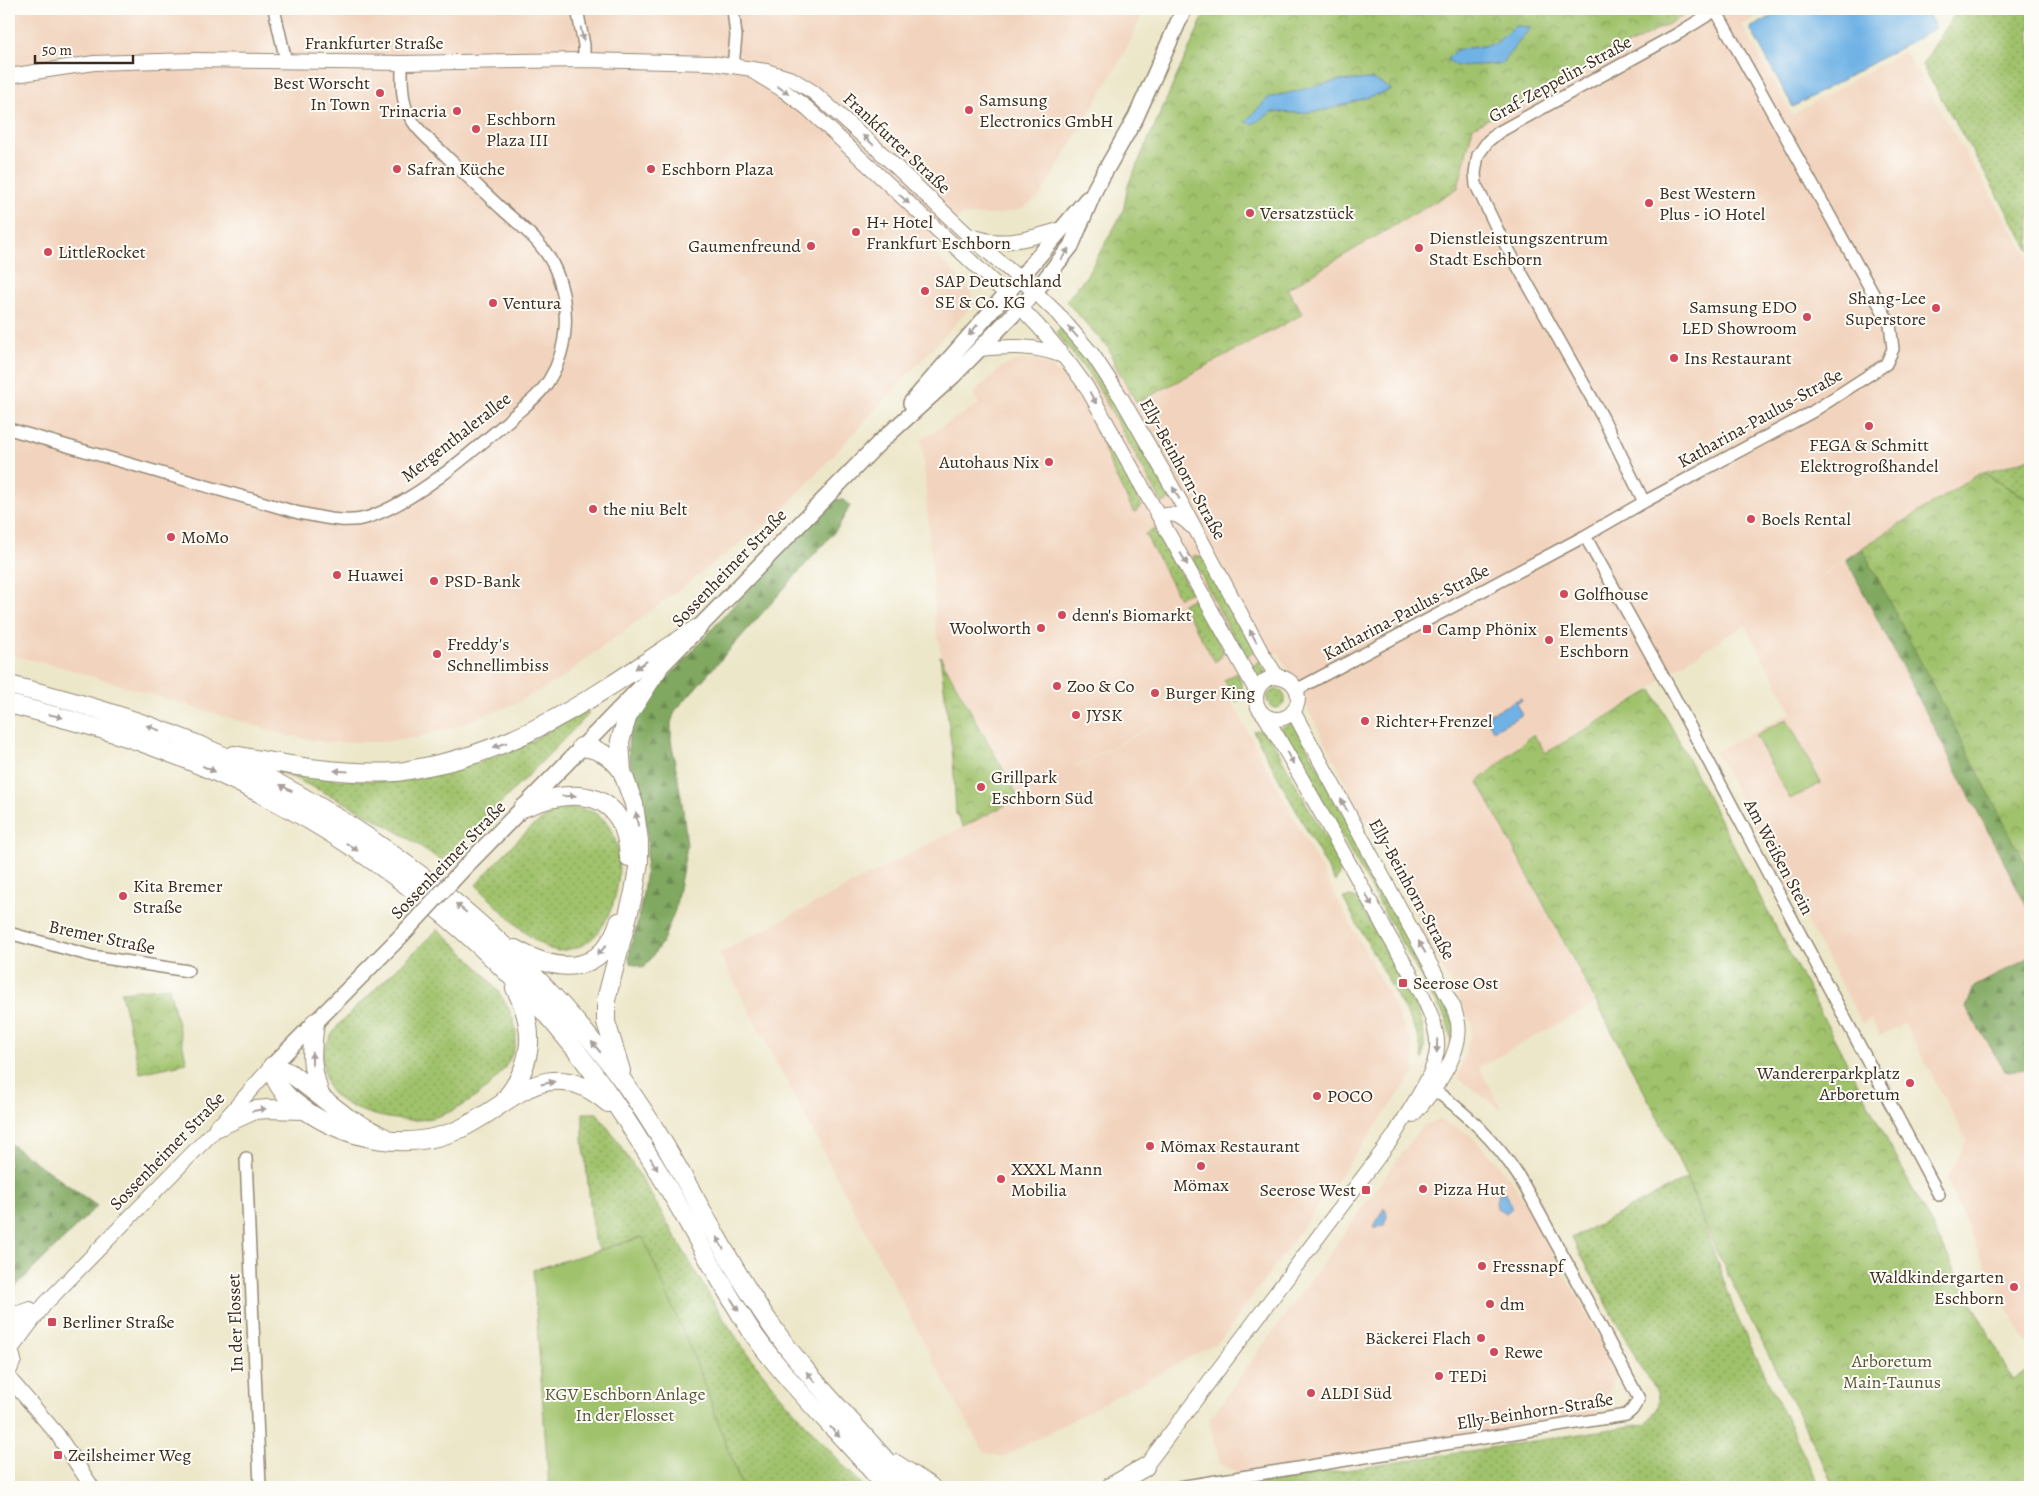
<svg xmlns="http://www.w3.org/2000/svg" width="2039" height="1496" font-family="Alegreya,serif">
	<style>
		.built { fill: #f2d4be; fill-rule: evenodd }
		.grass { fill: url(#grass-dots); stroke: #6e7645 }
		.forest { fill: url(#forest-firs); stroke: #5e693f }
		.park { fill: url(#park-crowns); stroke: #6e7645; fill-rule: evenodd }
		.garden { fill: #a0c26c; stroke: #6e7645 }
		.water { fill: #70b2e5; stroke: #566e82 }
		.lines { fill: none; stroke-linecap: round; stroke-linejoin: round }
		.minor-casing { stroke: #948874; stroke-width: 14 }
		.tertiary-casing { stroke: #948874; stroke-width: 16 }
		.secondary-casing { stroke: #948874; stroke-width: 18 }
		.trunk-casing { stroke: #948874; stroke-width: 20 }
		.minor { stroke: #fff; stroke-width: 11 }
		.tertiary { stroke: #fff; stroke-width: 14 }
		.secondary { stroke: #fff; stroke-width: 15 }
		.trunk { stroke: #fff; stroke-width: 18 }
		.secondary-bridge-casing { stroke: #948874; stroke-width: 18; stroke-linecap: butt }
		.secondary-bridge { stroke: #fff; stroke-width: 15 }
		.oneway { fill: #a79f9a }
		.poi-dot { fill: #d1495b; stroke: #fdfcf7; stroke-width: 2 }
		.labels { text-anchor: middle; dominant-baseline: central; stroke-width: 4; stroke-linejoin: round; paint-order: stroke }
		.street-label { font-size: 18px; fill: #3b2a1e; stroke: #fdfcf7 }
		.poi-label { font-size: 18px; fill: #3b2a1e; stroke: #fdfcf7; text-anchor: start }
		.park-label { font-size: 18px; fill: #595835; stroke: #fdfcf7 }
	</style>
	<defs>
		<pattern id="grass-dots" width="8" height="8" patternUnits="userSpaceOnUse" patternTransform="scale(1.25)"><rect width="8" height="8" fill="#a0c26c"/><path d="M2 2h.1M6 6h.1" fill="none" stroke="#849e58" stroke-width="1.8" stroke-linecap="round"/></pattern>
		<pattern id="forest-firs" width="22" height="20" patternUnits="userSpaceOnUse" patternTransform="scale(1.25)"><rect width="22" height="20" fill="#80a860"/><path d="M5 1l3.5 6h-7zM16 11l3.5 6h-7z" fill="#6a894f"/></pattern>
		<pattern id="park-crowns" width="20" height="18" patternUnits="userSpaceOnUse" patternTransform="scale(1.25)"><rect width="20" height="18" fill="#a0c26c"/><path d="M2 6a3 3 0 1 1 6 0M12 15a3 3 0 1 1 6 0" fill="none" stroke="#849e58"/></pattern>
	</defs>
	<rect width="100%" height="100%" fill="#fdfcf7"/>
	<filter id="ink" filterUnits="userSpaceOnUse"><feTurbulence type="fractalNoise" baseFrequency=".02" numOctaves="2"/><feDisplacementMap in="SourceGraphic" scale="10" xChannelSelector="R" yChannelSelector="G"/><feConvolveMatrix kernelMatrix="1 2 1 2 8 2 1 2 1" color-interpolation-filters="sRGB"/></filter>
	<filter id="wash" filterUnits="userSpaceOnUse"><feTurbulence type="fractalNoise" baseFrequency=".0096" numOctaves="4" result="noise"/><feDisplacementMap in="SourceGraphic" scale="20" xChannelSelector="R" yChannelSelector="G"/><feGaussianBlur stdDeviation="1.12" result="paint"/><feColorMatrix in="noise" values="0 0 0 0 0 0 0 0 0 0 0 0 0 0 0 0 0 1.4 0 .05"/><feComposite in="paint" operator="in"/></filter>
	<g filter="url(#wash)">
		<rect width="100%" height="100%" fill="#ede7ca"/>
		<path class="built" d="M9 9H1145L1123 56 1040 196 1022 209 997 215H961L932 251 966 285 973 297 970 308 778 515 559 680 516 703 458 726 414 738 385 742H324L286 735 61 667 9 655Z
			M1689 9H1771L1742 25 1792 115 1904 51 2030 260V457L1982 472 1783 600 1846 561 2030 913V1351L1977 1249 1947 1179 1967 1141 1904 1023 1880 1036 1871 1019 1862 1023 1715 752 1792 712 1745 625 1663 676 1654 687 1545 753 1533 732 1478 782 1595 1004 1479 1067 1502 1110 1458 1078 1473 1026 1278 652 1224 687 1390 998 1411 1041 1415 1072 1220 1341 1003 1457 984 1452 951 1394 719 953 1020 797 941 656 936 626 922 439 979 404 973 393 1002 367 1018 361 1030 358 1048 365 1057 371 1071 388 1114 363 1137 403 1303 314 1287 289 1458 188 1473 127 1678 19ZM1166 718 1133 737 1076 767V766Z
			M1439 1119 1469 1134 1492 1157 1514 1184 1619 1373 1595 1415 1240 1474 1220 1463 1209 1420 1421 1127Z"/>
		<path class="grass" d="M1958 9H2030V251L1922 65Z
			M1062 328 1090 362 1119 407 1171 499 1162 503 1096 384 1056 332Z
			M1088 410 1098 424 1142 506 1134 513 1114 473Z
			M2030 458V501L1984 473Z
			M1155 529 1191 592 1179 598 1145 534Z
			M1193 555 1206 558 1256 651 1244 658 1194 561Z
			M1194 598 1223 650 1221 657 1215 662 1182 604Z
			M1260 661 1266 674 1257 680 1250 667Z
			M1237 673C1242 684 1246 692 1237 702L1224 680Z
			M1267 699a9 9 0 1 1 18 0a9 9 0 1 1-18 0Z
			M583 710 589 714 445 859H439C389 823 334 796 278 771L340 780 397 781 461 768 525 745Z
			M1293 721 1449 1009 1454 1025 1452 1044C1449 1027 1445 1012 1433 999L1281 727 1287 726Z
			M1260 730 1270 737 1340 865V872L1335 882 1253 731Z
			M580 808C586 810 596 812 601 817 635 846 618 944 569 949 565 950 559 952 554 950 532 945 494 902 476 885 496 863 530 822 557 811 563 808 573 809 580 808Z
			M1350 897 1357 899 1415 1003C1423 1022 1426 1039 1423 1060L1418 1035 1343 898Z
			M438 929C463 951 505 990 514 1022 528 1066 465 1113 427 1119 400 1124 346 1113 329 1089 327 1086 322 1064 322 1060 322 1047 333 1033 340 1023Z
			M583 1113H597C645 1176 680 1249 722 1316 762 1379 813 1433 864 1487H742L699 1370 642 1237 600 1250 594 1240 583 1138Z
			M1687 1178 1736 1315 1820 1487H1237L1644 1424C1667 1404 1659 1390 1642 1370L1572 1238Z"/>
		<path class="forest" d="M1984 473 2030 501V912L1846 559Z
			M833 499 843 500 850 506 837 529 675 711 671 723V740L683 809 687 846 675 910 663 941 644 968 630 963 629 957C630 945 635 933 638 920 644 892 648 861 647 832 645 797 620 763 631 727 633 722 636 716 639 710L789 544Z
			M2030 957V1069L2005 1071 1966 1008 1974 987Z
			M9 1143 97 1206 9 1293Z"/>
		<path class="park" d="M1207 9H1689L1678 19 1473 127 1458 188 1287 289 1303 314 1137 403 1114 363 1109 349 1066 301 1087 275 1123 212 1128 185ZM1495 44 1448 59 1456 50ZM1391 90 1326 110 1300 113 1273 112Z
			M1982 472 2030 501V873L1862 548Z
			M940 656 1019 798 963 827 956 814 953 758Z
			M1652 690 2012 1379 2030 1370V1487H1835L1716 1251 1687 1178 1654 1110 1478 782 1533 734 1546 753Z
			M169 987 187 1063 140 1073 121 992Z"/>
		<path class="garden" d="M1787 719 1821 783 1790 799 1755 735Z
			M643 1237 699 1370 742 1487H549L533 1270Z"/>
		<path class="water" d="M1786 9H1925L1936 28 1793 107 1750 28Z
			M1515 26 1531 27 1501 64 1456 66 1447 59 1456 50 1495 44Z
			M1373 79 1392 90 1326 110 1300 113 1273 112 1253 124 1245 122 1268 98 1337 81Z
			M1521 698 1522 700 1516 704 1522 715 1493 730 1486 716Z
			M1506 1192 1512 1208 1506 1213 1497 1208 1496 1201 1499 1193Z
			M1385 1208 1387 1216 1384 1225 1374 1229C1375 1221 1382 1215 1385 1208Z"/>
	</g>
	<g filter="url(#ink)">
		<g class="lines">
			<g class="minor-casing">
				<path id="minor" d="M274 9 286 61
					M577 9 584 45V60
					M733 9 736 36 733 66
					M9 429 299 513C320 517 345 524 366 518 414 503 471 453 509 420 523 407 540 396 549 380 569 348 570 305 556 271 545 244 523 228 502 209 482 190 461 171 441 151 428 139 412 126 406 108 401 94 402 77 402 63
					M1644 502 1603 418 1499 233 1476 185 1475 173 1478 155 1488 141 1499 132 1679 33 1716 10
					M1585 536 1670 689 1939 1195
					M1296 690 1585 536 1644 502 1812 412 1886 364 1893 349 1890 324 1715 9
					M9 933 92 956 188 971
					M246 1158 260 1487
					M1179 1487 1626 1415 1632 1410 1639 1399C1612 1348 1586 1297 1558 1247 1545 1224 1533 1200 1519 1177 1497 1142 1463 1109 1428 1086"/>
			</g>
			<g class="tertiary-casing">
				<path id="tertiary" d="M755 73 783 90 807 108 1021 308C1045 332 1066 358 1086 386L1257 692
					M9 76 94 63 193 60 402 63 584 60 712 63 766 71 792 79 813 92 873 145 967 234 1035 292 1057 313 1093 355 1122 399 1183 506 1262 653 1278 678
					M975 237C1005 248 1033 237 1062 229
					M980 349C1010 346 1035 345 1063 356
					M1160 517C1173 511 1181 516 1191 526
					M1256 698a21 21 0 1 1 42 0a21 21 0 1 1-42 0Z
					M1293 711 1454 1008C1455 1013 1457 1018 1458 1023 1463 1054 1432 1094 1413 1115
					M9 1316 30 1309
					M9 1330 35 1311
					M9 1343 14 1360 9 1372
					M12 1348 45 1304 218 1127 272 1066
					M9 1378 57 1434 92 1487
					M1145 1467 1394 1136C1407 1112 1436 1075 1437 1048 1440 1015 1402 961 1386 931 1347 859 1308 787 1265 716"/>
			</g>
			<g class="secondary-casing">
				<path id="secondary" d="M911 403C970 335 1030 268 1087 199
					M466 866 879 443 953 376 1035 292 1071 246 1096 187 1136 117 1184 9
					M272 1066 401 936"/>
			</g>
			<g class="trunk-casing">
				<path id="trunk" d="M9 685C79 702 151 723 217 753 378 827 521 940 625 1084 680 1160 717 1248 771 1325 811 1383 864 1432 908 1487
					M9 704C52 715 96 726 138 741 323 806 492 928 605 1089 635 1131 661 1175 686 1219 708 1258 729 1298 754 1335 793 1390 843 1435 886 1487
					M581 747C600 749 611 756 622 771
					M234 755C287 765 341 775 396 772 407 771 418 768 429 766 530 747 612 684 696 629
					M523 808C575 786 625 789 629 857
					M515 949C558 973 601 977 619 922
					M315 1022C311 1055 310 1064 320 1095
					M621 1071 606 1022V1000L634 892 639 862V841L634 804 622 771 620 741 628 715 658 669
					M506 1098C534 1063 536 1028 515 988
					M218 1127 255 1110 268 1109 304 1110
					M389 1140 348 1118 290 1073 272 1066C275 1089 292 1102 311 1114 352 1140 406 1150 453 1132 510 1109 544 1048 608 1103
					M896 1464 931 1487
					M1110 1487 1145 1467"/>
			</g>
			<use href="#minor" class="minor"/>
			<use href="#tertiary" class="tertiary"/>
			<use href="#secondary" class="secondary"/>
			<use href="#trunk" class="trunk"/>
			<g class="secondary-bridge-casing">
				<path id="secondary-bridge" d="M401 936 466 866"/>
			</g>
			<use href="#secondary-bridge" class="secondary-bridge"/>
		</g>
		<defs><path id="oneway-solid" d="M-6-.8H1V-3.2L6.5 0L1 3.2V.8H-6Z" transform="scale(1.25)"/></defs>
		<g class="oneway">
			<use href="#oneway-solid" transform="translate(582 34) rotate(79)"/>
			<use href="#oneway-solid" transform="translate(783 90) rotate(35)"/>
			<use href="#oneway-solid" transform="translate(868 140) rotate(-138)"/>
			<use href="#oneway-solid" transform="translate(904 199) rotate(43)"/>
			<use href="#oneway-solid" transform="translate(1065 254) rotate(-56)"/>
			<use href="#oneway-solid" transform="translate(973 330) rotate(130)"/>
			<use href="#oneway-solid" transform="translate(1073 332) rotate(-131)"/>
			<use href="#oneway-solid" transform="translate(1093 398) rotate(61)"/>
			<use href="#oneway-solid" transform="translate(1176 493) rotate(-119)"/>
			<use href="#oneway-solid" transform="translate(1184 559) rotate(60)"/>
			<use href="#oneway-solid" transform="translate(1253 636) rotate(-119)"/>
			<use href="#oneway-solid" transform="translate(641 665) rotate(147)"/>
			<use href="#oneway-solid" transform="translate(56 716) rotate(14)"/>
			<use href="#oneway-solid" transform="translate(153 728) rotate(-159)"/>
			<use href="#oneway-solid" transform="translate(500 745) rotate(160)"/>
			<use href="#oneway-solid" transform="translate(1290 758) rotate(61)"/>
			<use href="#oneway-solid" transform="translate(209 769) rotate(24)"/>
			<use href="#oneway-solid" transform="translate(341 771) rotate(-176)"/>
			<use href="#oneway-solid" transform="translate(286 788) rotate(-151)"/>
			<use href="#oneway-solid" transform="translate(569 796) rotate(-1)"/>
			<use href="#oneway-solid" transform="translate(1344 805) rotate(-119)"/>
			<use href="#oneway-solid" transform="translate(637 819) rotate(-99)"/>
			<use href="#oneway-solid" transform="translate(352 847) rotate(33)"/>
			<use href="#oneway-solid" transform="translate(1369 900) rotate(62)"/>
			<use href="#oneway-solid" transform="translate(461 908) rotate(-140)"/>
			<use href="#oneway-solid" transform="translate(1422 947) rotate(-119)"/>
			<use href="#oneway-solid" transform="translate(602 950) rotate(134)"/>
			<use href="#oneway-solid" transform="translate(1437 1046) rotate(92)"/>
			<use href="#oneway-solid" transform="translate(596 1047) rotate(-130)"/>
			<use href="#oneway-solid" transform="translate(312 1059) rotate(-91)"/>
			<use href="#oneway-solid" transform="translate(548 1083) rotate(-12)"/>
			<use href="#oneway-solid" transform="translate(259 1110) rotate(-10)"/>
			<use href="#oneway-solid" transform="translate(654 1164) rotate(59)"/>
			<use href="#oneway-solid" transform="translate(720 1243) rotate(-119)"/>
			<use href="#oneway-solid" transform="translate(735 1305) rotate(58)"/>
			<use href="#oneway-solid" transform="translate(811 1377) rotate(-131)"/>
			<use href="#oneway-solid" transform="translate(835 1432) rotate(47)"/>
		</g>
	</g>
	<g class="poi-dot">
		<circle cx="380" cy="93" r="5"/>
		<circle cx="969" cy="110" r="5"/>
		<circle cx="457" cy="111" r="5"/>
		<circle cx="476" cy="129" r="5"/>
		<circle cx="397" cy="169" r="5"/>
		<circle cx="651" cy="169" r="5"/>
		<circle cx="1649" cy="203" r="5"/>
		<circle cx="1250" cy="213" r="5"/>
		<circle cx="856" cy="232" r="5"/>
		<circle cx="811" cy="246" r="5"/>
		<circle cx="1419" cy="248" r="5"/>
		<circle cx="48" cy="252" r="5"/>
		<circle cx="925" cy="291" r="5"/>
		<circle cx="493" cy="303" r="5"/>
		<circle cx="1936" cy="308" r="5"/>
		<circle cx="1807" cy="317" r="5"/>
		<circle cx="1674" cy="358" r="5"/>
		<circle cx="1869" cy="426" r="5"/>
		<circle cx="1049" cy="462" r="5"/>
		<circle cx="593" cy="509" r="5"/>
		<circle cx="1751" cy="519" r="5"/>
		<circle cx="171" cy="537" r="5"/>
		<circle cx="337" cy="575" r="5"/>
		<circle cx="434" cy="581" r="5"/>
		<circle cx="1564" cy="594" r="5"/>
		<circle cx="1062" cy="615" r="5"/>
		<circle cx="1041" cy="628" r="5"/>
		<rect x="1422" y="624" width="10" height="10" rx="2.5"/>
		<circle cx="1549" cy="640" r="5"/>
		<circle cx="437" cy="654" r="5"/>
		<circle cx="1057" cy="686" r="5"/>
		<circle cx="1155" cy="693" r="5"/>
		<circle cx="1076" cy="715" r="5"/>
		<circle cx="1365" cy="721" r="5"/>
		<circle cx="981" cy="787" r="5"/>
		<circle cx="123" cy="896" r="5"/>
		<rect x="1398" y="978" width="10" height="10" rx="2.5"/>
		<circle cx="1910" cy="1083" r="5"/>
		<circle cx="1317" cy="1096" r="5"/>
		<circle cx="1150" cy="1146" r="5"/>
		<circle cx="1201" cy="1166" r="5"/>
		<circle cx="1001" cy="1179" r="5"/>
		<circle cx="1423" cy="1189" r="5"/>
		<rect x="1361" y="1185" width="10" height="10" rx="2.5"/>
		<circle cx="1482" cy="1266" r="5"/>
		<circle cx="2014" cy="1287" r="5"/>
		<circle cx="1490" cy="1304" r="5"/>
		<rect x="47" y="1317" width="10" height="10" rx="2.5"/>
		<circle cx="1481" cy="1338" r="5"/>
		<circle cx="1494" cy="1352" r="5"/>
		<circle cx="1439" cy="1376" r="5"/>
		<circle cx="1311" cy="1393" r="5"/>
		<rect x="53" y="1450" width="10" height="10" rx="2.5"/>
	</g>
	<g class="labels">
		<g class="street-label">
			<text x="374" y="43">Frankfurter Straße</text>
			<text transform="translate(1560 79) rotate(-29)">Graf-Zeppelin-Straße</text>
			<text transform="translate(897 143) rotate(43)">Frankfurter Straße</text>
			<text transform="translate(1760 418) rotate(-29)">Katharina-Paulus-Straße</text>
			<text transform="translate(456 437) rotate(-38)">Mergenthalerallee</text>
			<text transform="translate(1183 469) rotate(61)">Elly-Beinhorn-Straße</text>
			<text transform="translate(729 568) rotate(-46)">Sossenheimer Straße</text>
			<text transform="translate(1406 612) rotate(-28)">Katharina-Paulus-Straße</text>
			<text transform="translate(1779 857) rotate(62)">Am Weißen Stein</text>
			<text transform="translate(448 860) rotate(-46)">Sossenheimer Straße</text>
			<text transform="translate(1412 889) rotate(61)">Elly-Beinhorn-Straße</text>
			<text transform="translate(102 937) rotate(12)">Bremer Straße</text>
			<text transform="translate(167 1151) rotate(-46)">Sossenheimer Straße</text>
			<text transform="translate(235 1323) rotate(-92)">In der Flosset</text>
			<text transform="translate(1535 1411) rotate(-9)">Elly-Beinhorn-Straße</text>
		</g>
		<g class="poi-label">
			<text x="370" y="83" text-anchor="end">Best Worscht<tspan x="370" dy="21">In Town</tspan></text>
			<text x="979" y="100">Samsung<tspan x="979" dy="21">Electronics GmbH</tspan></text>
			<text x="447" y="111" text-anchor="end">Trinacria</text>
			<text x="486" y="119">Eschborn<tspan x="486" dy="21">Plaza III</tspan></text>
			<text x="407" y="169">Safran Küche</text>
			<text x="661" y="169">Eschborn Plaza</text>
			<text x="1659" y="193">Best Western<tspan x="1659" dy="21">Plus - iO Hotel</tspan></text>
			<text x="1260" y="213">Versatzstück</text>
			<text x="866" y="222">H+ Hotel<tspan x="866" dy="21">Frankfurt Eschborn</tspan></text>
			<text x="1429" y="238">Dienstleistungszentrum<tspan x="1429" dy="21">Stadt Eschborn</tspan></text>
			<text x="801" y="246" text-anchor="end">Gaumenfreund</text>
			<text x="58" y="252">LittleRocket</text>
			<text x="935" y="281">SAP Deutschland<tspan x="935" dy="21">SE &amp; Co. KG</tspan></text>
			<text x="1926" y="298" text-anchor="end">Shang-Lee<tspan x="1926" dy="21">Superstore</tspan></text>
			<text x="503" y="303">Ventura</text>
			<text x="1797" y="307" text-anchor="end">Samsung EDO<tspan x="1797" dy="21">LED Showroom</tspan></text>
			<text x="1684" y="358">Ins Restaurant</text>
			<text x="1869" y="445" text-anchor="middle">FEGA &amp; Schmitt<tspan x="1869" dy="21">Elektrogroßhandel</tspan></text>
			<text x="1039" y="462" text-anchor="end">Autohaus Nix</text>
			<text x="603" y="509">the niu Belt</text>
			<text x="1761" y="519">Boels Rental</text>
			<text x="181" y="537">MoMo</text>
			<text x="347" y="575">Huawei</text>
			<text x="444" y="581">PSD-Bank</text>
			<text x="1574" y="594">Golfhouse</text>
			<text x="1072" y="615">denn's Biomarkt</text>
			<text x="1031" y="628" text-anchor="end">Woolworth</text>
			<text x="1437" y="629">Camp Phönix</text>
			<text x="1559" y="630">Elements<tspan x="1559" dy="21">Eschborn</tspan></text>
			<text x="447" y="644">Freddy's<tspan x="447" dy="21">Schnellimbiss</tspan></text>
			<text x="1067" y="686">Zoo &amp; Co</text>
			<text x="1165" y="693">Burger King</text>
			<text x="1086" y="715">JYSK</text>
			<text x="1375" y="721">Richter+Frenzel</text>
			<text x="991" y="777">Grillpark<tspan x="991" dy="21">Eschborn Süd</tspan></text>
			<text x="133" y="886">Kita Bremer<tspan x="133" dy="21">Straße</tspan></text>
			<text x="1413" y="983">Seerose Ost</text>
			<text x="1900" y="1073" text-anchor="end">Wandererparkplatz<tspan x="1900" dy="21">Arboretum</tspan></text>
			<text x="1327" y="1096">POCO</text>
			<text x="1160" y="1146">Mömax Restaurant</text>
			<text x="1011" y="1169">XXXL Mann<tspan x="1011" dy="21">Mobilia</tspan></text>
			<text x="1201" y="1185" text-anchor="middle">Mömax</text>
			<text x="1433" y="1189">Pizza Hut</text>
			<text x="1356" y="1190" text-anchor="end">Seerose West</text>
			<text x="1492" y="1266">Fressnapf</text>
			<text x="2004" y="1277" text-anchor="end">Waldkindergarten<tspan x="2004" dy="21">Eschborn</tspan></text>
			<text x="1500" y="1304">dm</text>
			<text x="62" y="1322">Berliner Straße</text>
			<text x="1471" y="1338" text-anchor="end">Bäckerei Flach</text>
			<text x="1504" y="1352">Rewe</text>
			<text x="1449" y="1376">TEDi</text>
			<text x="1321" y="1393">ALDI Süd</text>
			<text x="68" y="1455">Zeilsheimer Weg</text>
		</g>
		<g class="park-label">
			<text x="1892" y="1361">Arboretum<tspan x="1892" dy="21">Main-Taunus</tspan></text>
			<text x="625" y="1394">KGV Eschborn Anlage<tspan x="625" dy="21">In der Flosset</tspan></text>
		</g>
	</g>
	<rect width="2039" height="1496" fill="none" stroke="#fdfcf7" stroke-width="30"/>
	<path d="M35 55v8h98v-8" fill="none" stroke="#3b2a1e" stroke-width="2.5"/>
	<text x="42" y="55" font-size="15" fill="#3b2a1e" stroke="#fdfcf7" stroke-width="4" paint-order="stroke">50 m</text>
</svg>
